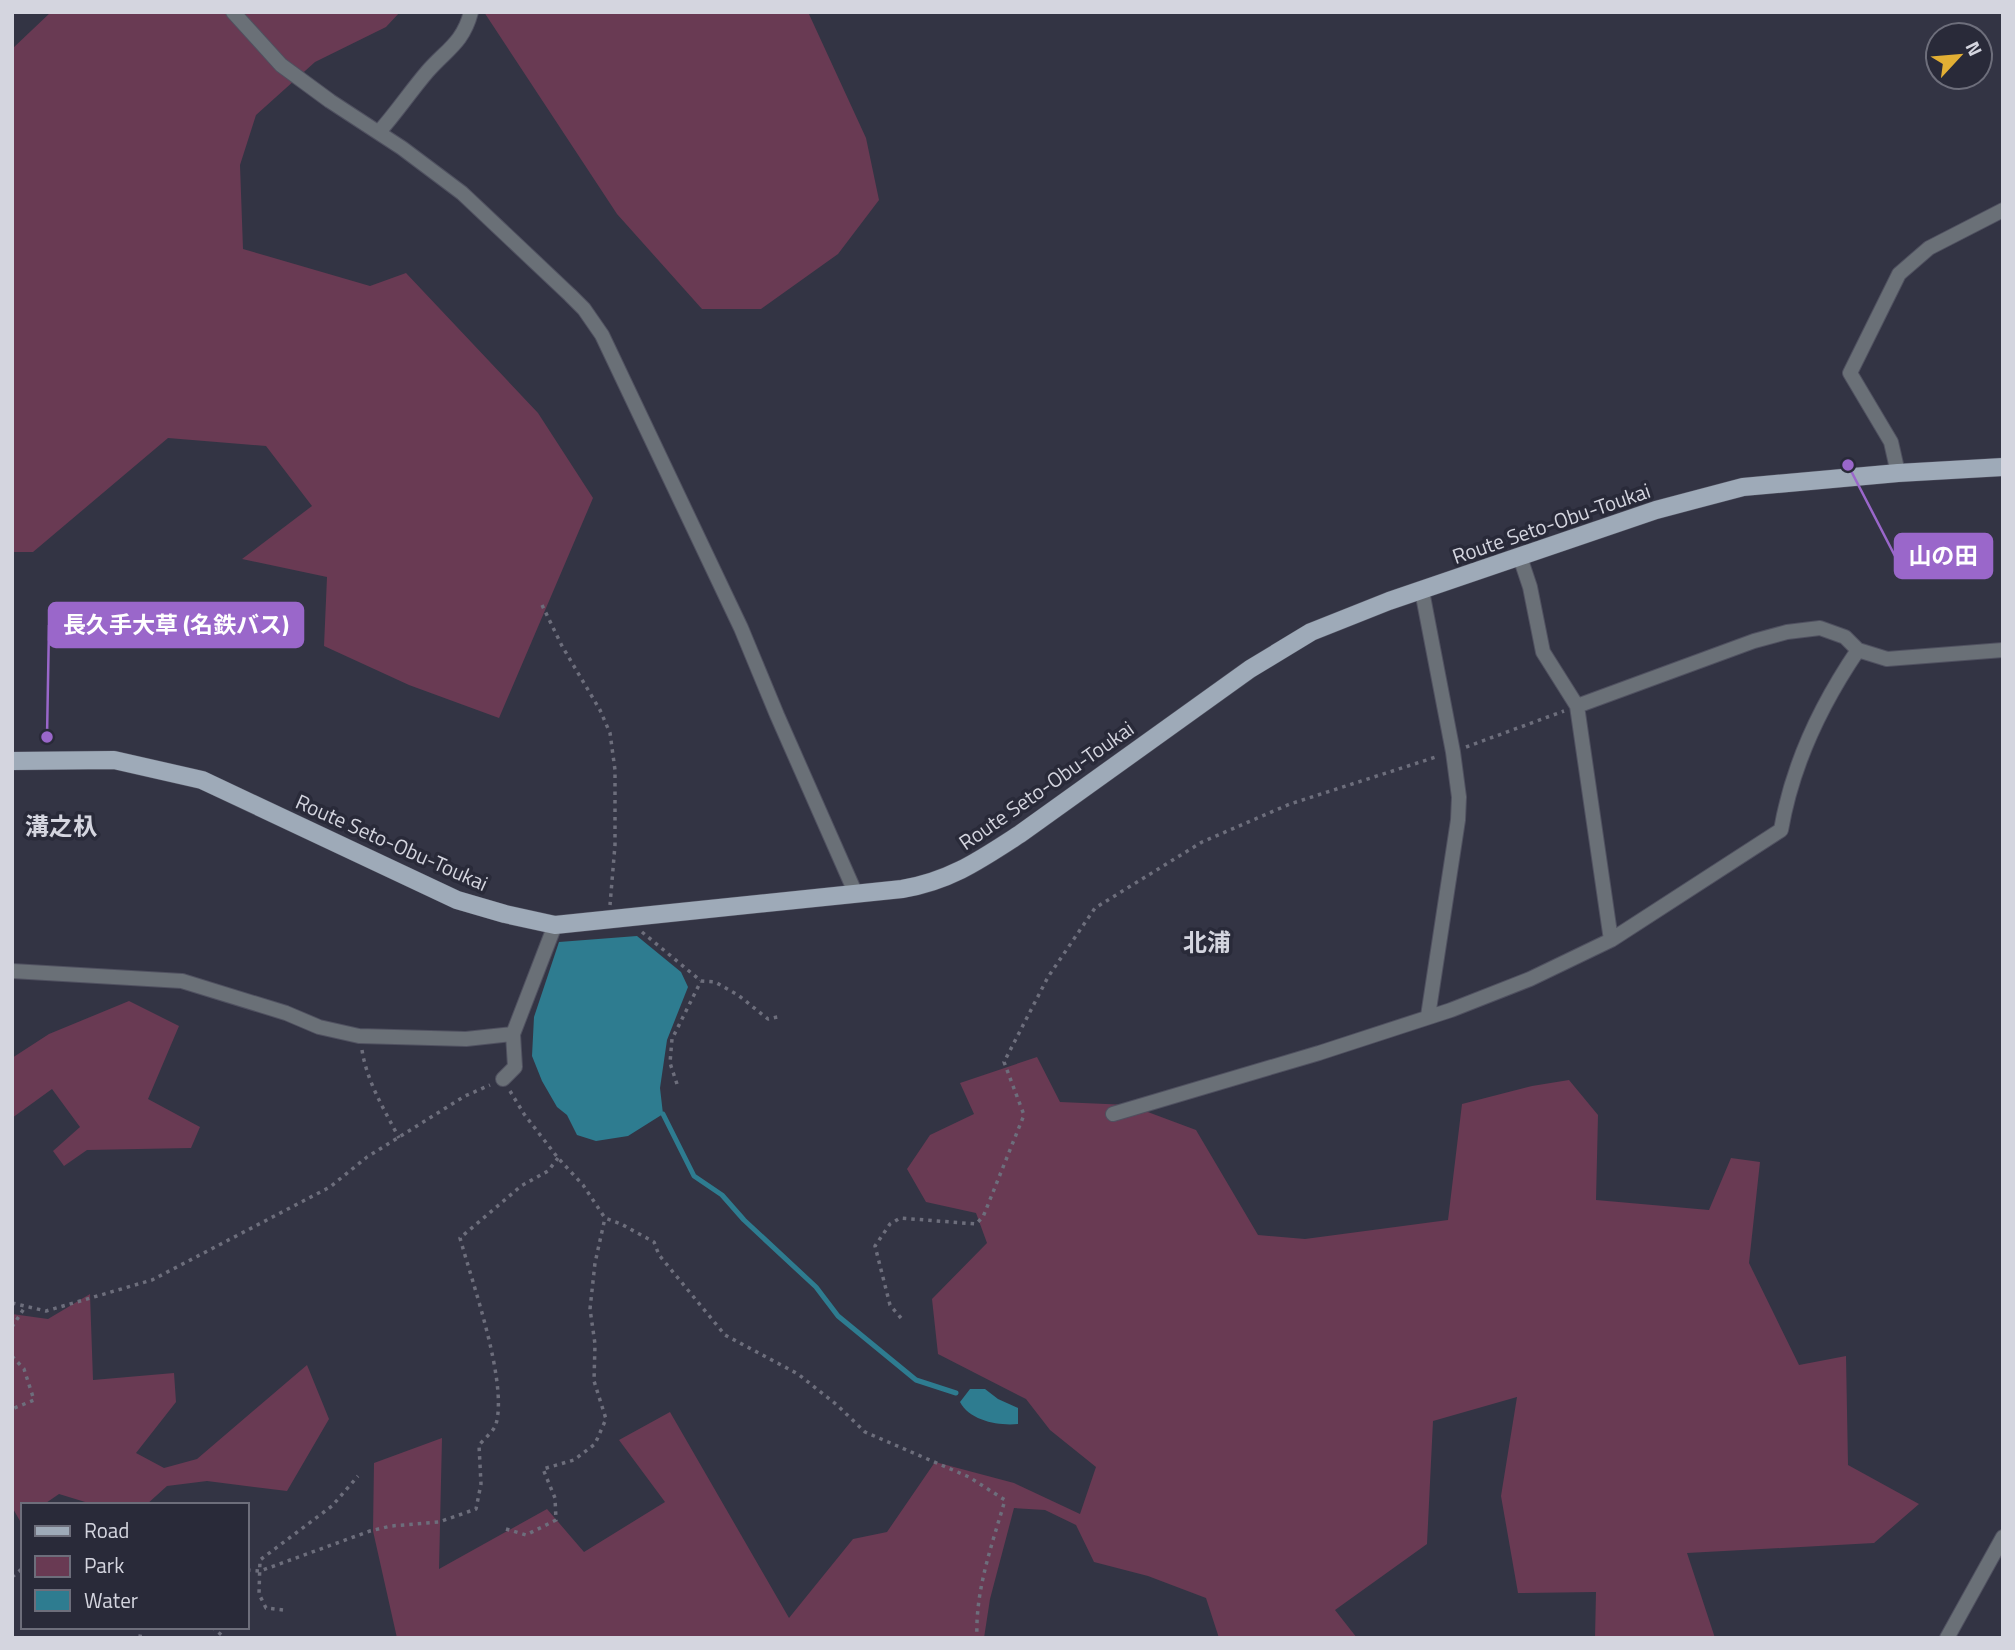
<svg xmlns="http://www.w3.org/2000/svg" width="2015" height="1650" font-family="'Titillium Web','Noto Sans JP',sans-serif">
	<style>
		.green { fill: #693a53 }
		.water { fill: #2e7c90 }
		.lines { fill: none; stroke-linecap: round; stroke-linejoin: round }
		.stream { stroke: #2e7c90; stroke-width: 5 }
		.street-casing { stroke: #505160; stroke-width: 16 }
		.primary-casing { stroke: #505160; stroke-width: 19 }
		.path { stroke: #6d6e7c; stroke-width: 3.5; stroke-dasharray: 3.5 5; stroke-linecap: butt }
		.street { stroke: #6a7077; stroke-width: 14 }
		.primary { stroke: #9eaab8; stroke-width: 18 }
		.labels { text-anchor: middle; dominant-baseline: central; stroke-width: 7; stroke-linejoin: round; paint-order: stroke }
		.street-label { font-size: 21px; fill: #d4d5df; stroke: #292a39 }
		.quarter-label { font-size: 24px; font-weight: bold; fill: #d4d5df; stroke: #292a39 }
		.leader { fill: none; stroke: #9a67ca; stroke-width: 2.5 }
		.callout-dot { fill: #9a67ca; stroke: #292a39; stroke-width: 2.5 }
		.callout { fill: #9a67ca; stroke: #9a67ca; stroke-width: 2.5 }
		.callout-label { font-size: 23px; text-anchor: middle; font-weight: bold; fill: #fff }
	</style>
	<rect width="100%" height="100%" fill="#333444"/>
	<path class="green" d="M51 12H400L386 27 315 62 256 115 240 165 243 249 370 286 406 273 538 413 593 498 499 718 409 685 324 646 327 577 242 559 312 506 266 446 168 438 33 552H12V49Z
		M484 12H808L866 138 879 200 838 254 761 309H702L617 214Z
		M129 1001 179 1026 148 1099 200 1127 191 1148 87 1150 64 1166 53 1151 80 1127 52 1089 12 1118V1058L49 1034Z
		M1037 1057 1060 1102 1129 1105 1196 1130 1258 1235 1305 1239 1448 1220 1462 1104 1532 1086 1569 1080 1598 1115 1596 1200 1709 1210 1731 1158 1760 1162 1749 1263 1799 1365 1846 1356 1848 1465 1919 1504 1874 1543 1687 1553 1715 1638H1595L1596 1592 1518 1593 1501 1496 1517 1397 1433 1421 1427 1544 1335 1610 1357 1638H1219L1206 1598 1148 1576 1094 1562 1076 1525 1045 1510 1014 1508 990 1599 984 1638H397L373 1531 374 1463 442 1438 439 1569 547 1509 584 1552 665 1502 619 1440 670 1412 789 1618 853 1539 887 1532 935 1462 1014 1483 1080 1514 1096 1467 1050 1430 1026 1399 938 1354 932 1299 987 1243 976 1213 926 1202 907 1169 930 1135 974 1114 960 1083Z
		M90 1294 93 1380 174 1373 176 1402 136 1453 164 1468 197 1459 307 1365 329 1419 287 1491 207 1481 167 1486 146 1505H95L59 1494 43 1505H23V1519L20 1521 12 1507V1314L48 1319Z"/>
	<path class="water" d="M637 936 681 972 688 987 667 1040 660 1088 663 1114 628 1136 596 1141 577 1135 567 1115 557 1107 542 1081 532 1056 534 1017 559 942Z
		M970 1389H985L998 1399 1018 1408V1424C999 1426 970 1421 960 1402Z"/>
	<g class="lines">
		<path class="stream" d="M663 1114 694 1176 722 1195 744 1220 816 1287 838 1316 916 1380 956 1393"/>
		<g class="street-casing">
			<path id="street" d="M233 12 281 65 330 101 402 148 462 193 570 295 584 309 602 335 741 628 777 715 855 892
				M379 132C396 113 410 92 427 72 446 50 463 43 471 12
				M1898 473 1891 442 1850 373 1899 274 1929 248 2003 210
				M1520 557 1530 587 1543 652 1577 706 1611 940
				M1422 591 1453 752 1459 797 1458 820 1428 1016
				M1577 706 1754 641 1787 632 1820 628 1845 637 1858 650 1887 659 2003 650
				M12 971 182 981 286 1013 319 1027 359 1036 466 1039 513 1034
				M503 1079 515 1067 513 1034 555 925
				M1113 1114 1319 1053 1451 1010 1530 979 1611 940 1781 830C1792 766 1822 703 1858 650
				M1947 1638 2003 1537"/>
		</g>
		<g class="primary-casing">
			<path id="primary" d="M12 761 114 760 202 780 457 900 505 914 555 925 902 889C950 881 980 860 1020 834L1250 669 1311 632 1389 601 1656 510 1743 487 1898 473 2003 467"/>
		</g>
		<path class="path" d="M542 605 562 646 600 710 610 733 615 770V845L610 905
			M1466 747 1564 711
			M642 932 701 981 715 982 738 995 768 1019 782 1016
			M362 1050C367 1082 384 1109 399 1138
			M677 1084 670 1063 672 1039 701 981
			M510 1091 524 1114 558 1158 583 1185 605 1218 621 1224 654 1242 659 1255 725 1335 798 1374 837 1405 865 1432 969 1477 1005 1500C992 1545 975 1590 977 1638
			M12 1303 46 1311 152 1280 330 1187 367 1157 465 1096 490 1085
			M901 1318 890 1305 875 1246 890 1224 900 1218 976 1224 983 1217 1024 1115 1004 1062 1048 977 1095 908 1202 842 1290 804 1439 756
			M12 1327 25 1307
			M12 1356 24 1369 34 1400 12 1409
			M506 1529 526 1535 556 1520 555 1498 543 1469 574 1460 595 1444 606 1419 594 1381 595 1344 590 1309 595 1263 605 1218
			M247 1570 260 1571 370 1531 391 1526 439 1522 476 1509 481 1484 479 1445C484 1439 494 1431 496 1424 508 1382 472 1282 460 1238L521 1186 548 1171 558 1158
			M12 1577 23 1568
			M283 1610 266 1608 259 1594 260 1560 332 1506 358 1476
			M212 1627 225 1638
			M140 1638 141 1627"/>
		<use href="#street" class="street"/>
		<use href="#primary" class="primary"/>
	</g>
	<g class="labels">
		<g class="street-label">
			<text transform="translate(1551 523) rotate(-19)">Route Seto-Obu-Toukai</text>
			<text transform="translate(1046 785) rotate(-35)">Route Seto-Obu-Toukai</text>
			<text transform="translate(392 842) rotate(24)">Route Seto-Obu-Toukai</text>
		</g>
		<g class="quarter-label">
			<text x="61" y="826">溝之杁</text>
			<text x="1207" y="942">北浦</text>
		</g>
	</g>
	<path class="leader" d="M1848 465L1895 556M47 737L49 625"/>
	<g class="callout-dot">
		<circle cx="1848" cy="465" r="7"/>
		<circle cx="47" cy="737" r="7"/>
	</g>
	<g class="callout">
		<rect x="1895" y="534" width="97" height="44" rx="7"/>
		<rect x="49" y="603" width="254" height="44" rx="7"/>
	</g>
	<g class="callout-label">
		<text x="1943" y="564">山の田</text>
		<text x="176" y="633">長久手大草 (名鉄バス)</text>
	</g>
	<rect width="2015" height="1650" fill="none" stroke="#d4d5df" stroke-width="28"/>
	<rect x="21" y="1503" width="228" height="126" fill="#292a39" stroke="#6d6e7b" stroke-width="2"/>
	<rect x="35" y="1526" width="35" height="10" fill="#9eaab8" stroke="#6d6e7b" stroke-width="2"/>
	<text x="84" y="1538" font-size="21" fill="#d4d5df">Road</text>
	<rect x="35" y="1556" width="35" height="21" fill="#693a53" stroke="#6d6e7b" stroke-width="2"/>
	<text x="84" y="1573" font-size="21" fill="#d4d5df">Park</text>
	<rect x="35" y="1590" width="35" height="21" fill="#2e7c90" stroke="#6d6e7b" stroke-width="2"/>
	<text x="84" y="1608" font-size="21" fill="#d4d5df">Water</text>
	<g transform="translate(1959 56) rotate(64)"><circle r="33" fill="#292a39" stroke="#6d6e7b" stroke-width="2"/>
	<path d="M0-5L12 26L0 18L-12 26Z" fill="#e2af34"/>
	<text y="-10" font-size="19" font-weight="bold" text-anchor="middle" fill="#d4d5df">N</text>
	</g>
</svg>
